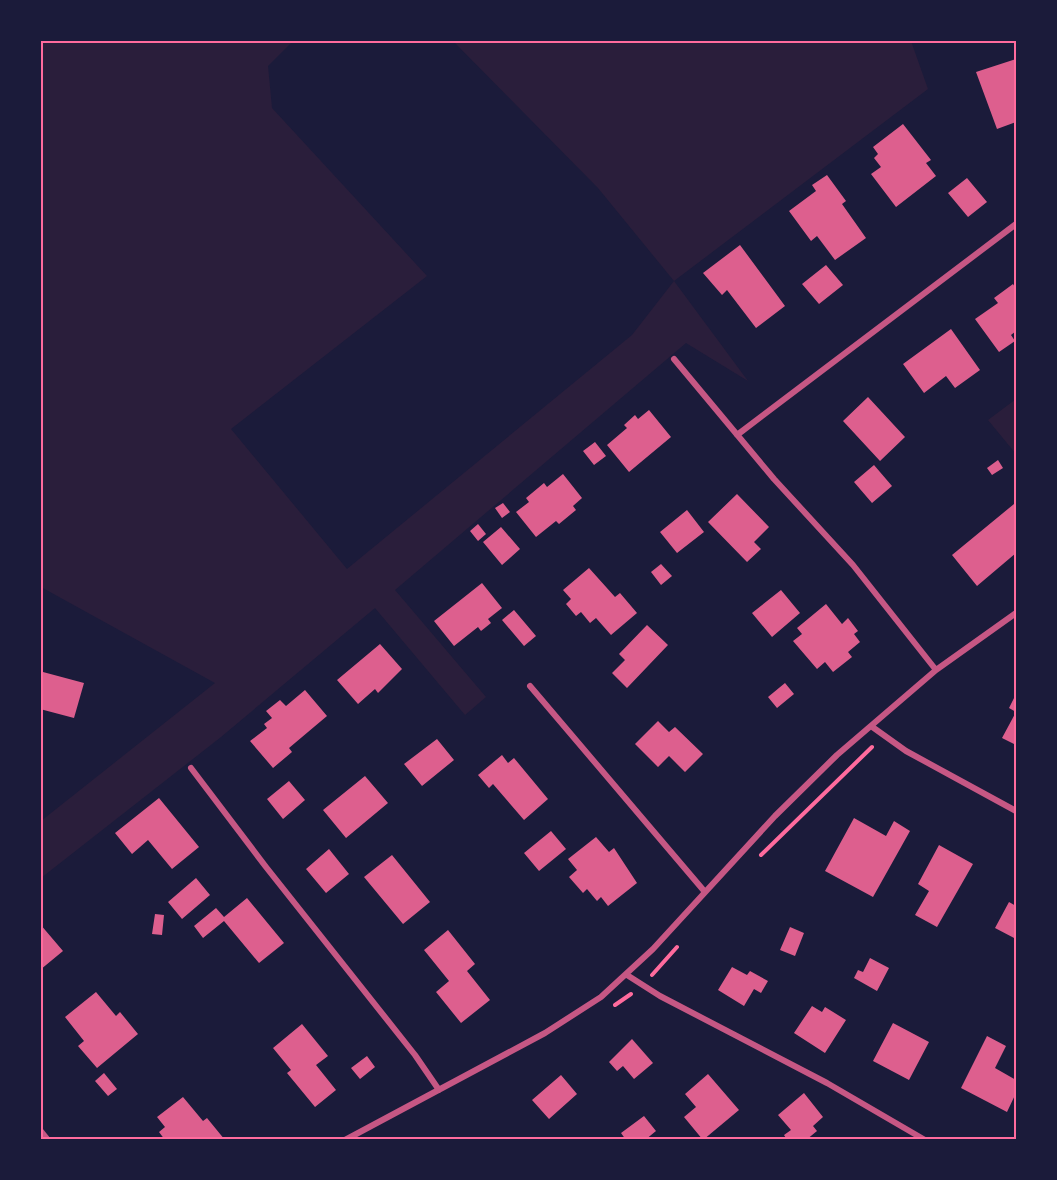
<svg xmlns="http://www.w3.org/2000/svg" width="1057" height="1180" font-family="'Public Sans',sans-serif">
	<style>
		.green { fill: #2a1e3b }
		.building { fill: #dd5f8e }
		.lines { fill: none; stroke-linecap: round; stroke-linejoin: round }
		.path { stroke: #ff6b9d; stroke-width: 4 }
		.minor { stroke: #c65784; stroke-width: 6 }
		.neatline { fill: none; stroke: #ff6b9d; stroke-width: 2 }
	</style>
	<rect width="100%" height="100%" fill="#1b1b3a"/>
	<path class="green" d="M41 40 293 41 268 66 272 108 427 276 231 429 347 569 632 335 674 281 598 188 453 41H911L928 89 674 281 748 381 686 343 395 590 486 697 465 715 375 608 221 737 41 878V821L215 683 41 587Z
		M1016 399V454L988 420Z"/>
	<path class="building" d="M1016 59V122L997 129 976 72Z
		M903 124 931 160 926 163 936 176 896 207 871 174 881 167 874 158 878 154 873 147Z
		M827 175 846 201 842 204 866 238 835 260 817 236 811 241 789 211 816 191 812 185Z
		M967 178 987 202 968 217 948 193Z
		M740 245 785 306 756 328 727 290 722 295 703 273Z
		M826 265 843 285 819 304 802 284Z
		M1013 284 1016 289V331L1011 335 1015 341 999 352 975 319 998 303 994 298Z
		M951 329 980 370 955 388 946 376 924 393 903 364Z
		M868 397 905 437 880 461 843 421Z
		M649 410 671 437 629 472 607 445 627 428 624 425 635 415 638 419Z
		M595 442 606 456 594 465 583 451Z
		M998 460 1003 468 992 475 987 468Z
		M874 465 892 486 872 503 854 482Z
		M563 474 582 498 573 506 576 510 559 524 556 521 536 537 516 512 529 502 526 498 544 483 547 487Z
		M737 494 769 527 754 542 761 549 747 562 708 522Z
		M503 503 510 512 502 518 495 508Z
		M1014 504 1016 507V553L977 586 952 555Z
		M687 510 704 532 677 553 660 532Z
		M478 524 486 534 478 541 470 531Z
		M501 527 520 549 502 565 483 542Z
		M661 564 672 576 661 585 651 572Z
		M589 568 615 597 620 593 637 613 611 635 596 618 590 623 581 612 576 616 566 604 571 599 563 590Z
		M482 583 502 608 488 619 491 623 481 631 478 627 454 646 434 621Z
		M781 590 800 613 772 637 752 613Z
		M826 604 842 624 848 618 858 631 854 634 860 642 848 652 852 657 833 672 825 662 817 669 793 641 802 634 797 628Z
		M514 610 536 636 524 646 502 620Z
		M647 625 668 645 627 688 612 673 625 660 619 654Z
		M380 644 402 669 378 693 375 689 358 704 337 680Z
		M43 672 84 683 74 718 40 709Z
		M785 683 794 694 777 708 768 697Z
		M305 690 327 716 289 748 292 752 273 768 250 741 267 728 264 724 272 718 266 711 280 700 286 706Z
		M1016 694V745L1002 738 1016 712 1009 708Z
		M658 721 669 732 675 727 703 754 685 772 669 756 658 767 635 744Z
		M437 739 454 760 422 786 404 764Z
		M502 755 508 763 514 758 548 799 524 820 493 784 489 788 478 775Z
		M365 776 388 803 346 838 323 810Z
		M289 781 305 800 283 819 267 799Z
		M159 798 199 847 172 869 148 840 132 854 115 833Z
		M854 818 886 836 894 821 910 831 873 897 825 871Z
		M551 831 566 849 539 871 524 853Z
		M596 837 609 852 614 848 637 883 608 906 601 897 597 901 587 889 583 893 569 877 577 870 568 859Z
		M939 845 973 864 937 927 915 915 929 891 918 884Z
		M329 849 349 874 326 893 306 869Z
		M392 855 430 902 403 924 364 877Z
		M196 878 210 895 182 919 168 902Z
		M247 898 284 943 259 963 224 921 203 938 194 926 216 908 224 917Z
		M1009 902 1016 906V939L995 928Z
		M155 914 164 915 162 935 152 934Z
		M40 924 63 951 40 970Z
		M790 927 804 933 795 956 780 950Z
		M448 930 475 964 467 971 490 1000 461 1023 436 992 449 981 424 950Z
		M870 958 889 968 877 991 854 978 858 970 863 972Z
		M732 967 747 975 750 971 768 981 761 993 754 989 744 1006 718 990Z
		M96 992 116 1016 120 1012 138 1034 97 1068 78 1046 84 1041 65 1017Z
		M812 1006 822 1012 825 1007 846 1020 825 1053 794 1033Z
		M893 1023 929 1042 909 1080 873 1061Z
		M302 1024 328 1056 316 1065 336 1090 315 1107 287 1073 291 1070 273 1048Z
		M987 1036 1006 1046 995 1068 1016 1080V1093L1007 1112 961 1088Z
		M632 1039 653 1063 634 1079 623 1066 617 1071 609 1062Z
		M367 1056 375 1067 360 1079 351 1068Z
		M104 1073 117 1089 108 1096 95 1081Z
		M708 1074 739 1110 703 1140 684 1117 696 1107 685 1094Z
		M561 1075 577 1094 549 1119 532 1100Z
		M804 1093 823 1117 813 1126 817 1131 806 1140H787L784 1135 791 1130 778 1115Z
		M183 1097 203 1121 207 1118 225 1140H176L174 1137 165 1140 159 1132 165 1127 157 1117Z
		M644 1116 656 1131 645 1140 642 1137 626 1140 621 1133Z"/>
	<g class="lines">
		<path class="path" d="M761 855 872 747
			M652 975 677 947
			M615 1005 631 994"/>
		<path class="minor" d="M674 359 774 479 853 565 936 670
			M737 435 1016 224
			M530 686 705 892
			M871 726 906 751 1016 811
			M191 768 266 867 415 1055 439 1090
			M627 975 660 996 827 1083 925 1140
			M40 1130 48 1140
			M345 1140 545 1033 601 997 653 949 775 816 837 755 936 670 1016 613"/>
	</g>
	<rect width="1057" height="1180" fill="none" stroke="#1b1b3a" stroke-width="84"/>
	<rect x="42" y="42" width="973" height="1096" class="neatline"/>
</svg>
